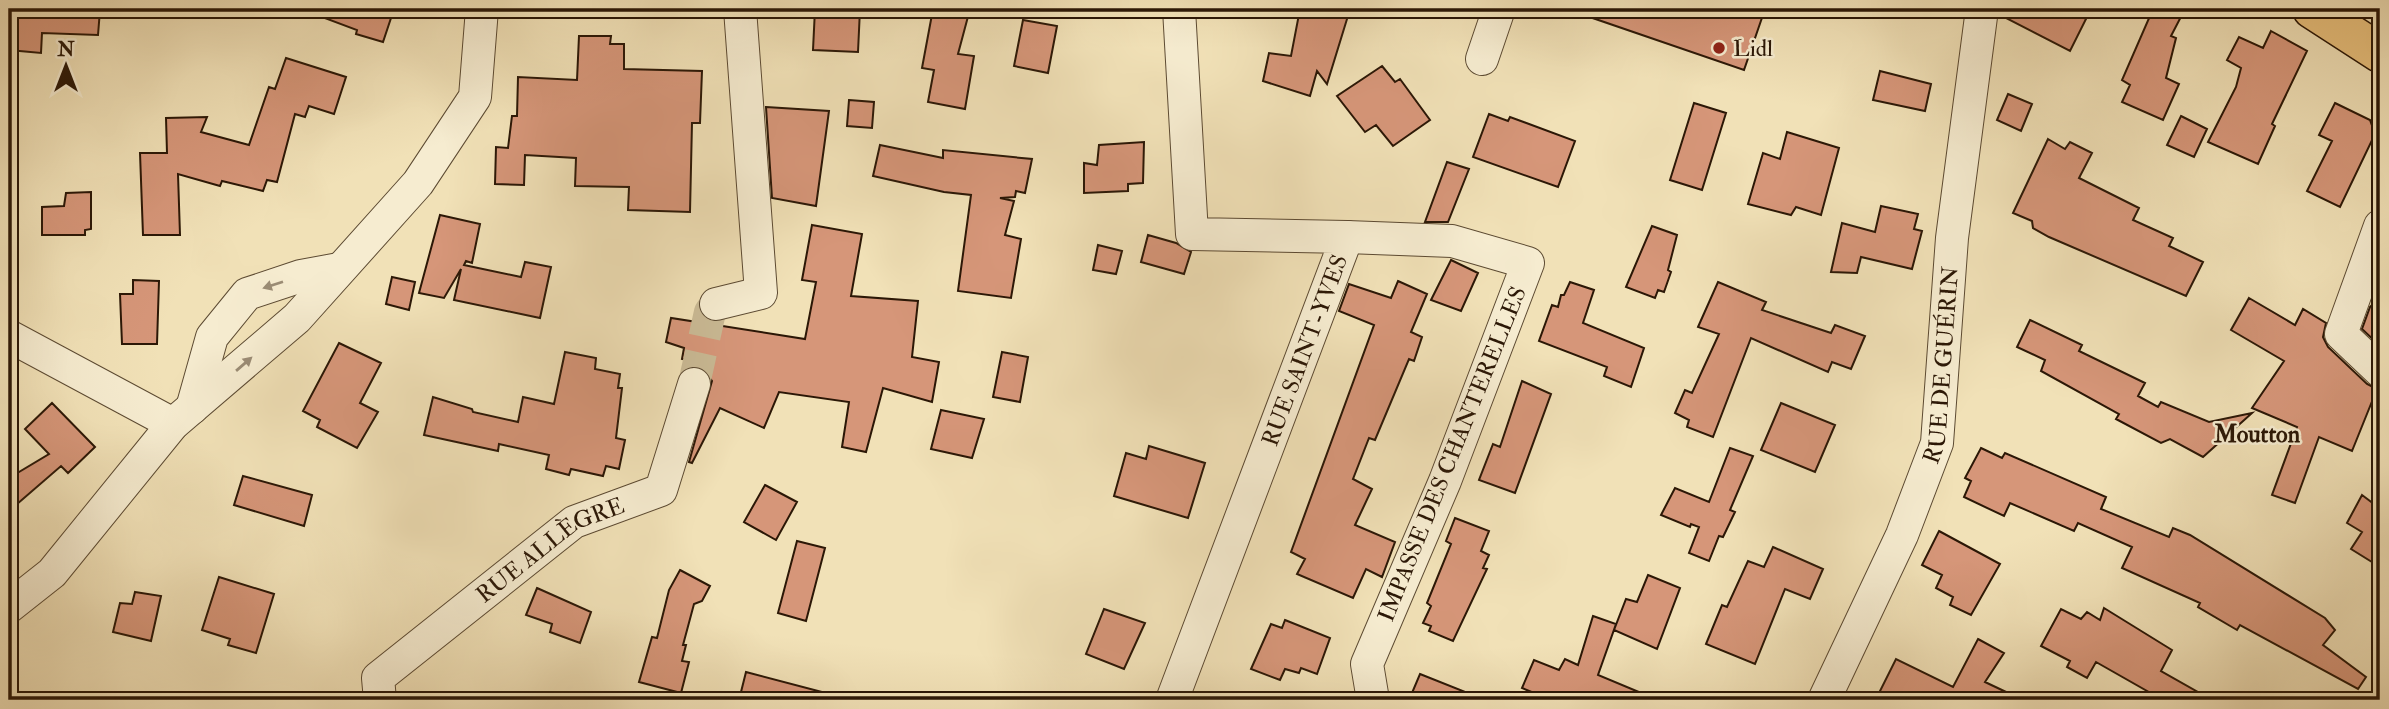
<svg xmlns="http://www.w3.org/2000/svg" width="2389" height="709" font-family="'IM FELL Double Pica',serif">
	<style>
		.building { fill: #d69679; stroke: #2b1706; stroke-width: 2 }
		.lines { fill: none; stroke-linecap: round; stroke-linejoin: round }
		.minor-tunnel { stroke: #c9b994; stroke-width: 32; stroke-dasharray: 32 16; stroke-linecap: butt }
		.minor-casing { stroke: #5c4a32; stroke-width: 34 }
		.major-casing { stroke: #2b1706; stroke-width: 41 }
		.minor { stroke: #f6ecd0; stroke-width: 32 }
		.major { stroke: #e8c07c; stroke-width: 38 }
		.oneway { fill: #9b8c75 }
		.poi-dot { fill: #8f2418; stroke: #f6ecd0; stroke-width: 2.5 }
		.labels { text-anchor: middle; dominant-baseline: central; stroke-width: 5; stroke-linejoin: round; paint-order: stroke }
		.poi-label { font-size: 23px; fill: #2b1706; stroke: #f6ecd0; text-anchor: start }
		.street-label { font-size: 23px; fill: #2b1706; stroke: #f6ecd0 }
		.neighbourhood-label { font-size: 24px; font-weight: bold; fill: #2b1706; stroke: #f6ecd0 }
	</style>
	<rect width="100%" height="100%" fill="#f1e1b7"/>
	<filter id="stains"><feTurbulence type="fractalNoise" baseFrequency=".00286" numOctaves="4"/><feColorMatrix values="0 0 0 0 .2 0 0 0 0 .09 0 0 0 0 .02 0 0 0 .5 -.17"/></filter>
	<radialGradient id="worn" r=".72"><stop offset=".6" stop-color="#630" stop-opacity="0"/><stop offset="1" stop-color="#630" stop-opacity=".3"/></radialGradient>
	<path class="building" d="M9 9 100 10 98 35 42 33 41 53 9 50Z
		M307 9H394L383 42 356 34 357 30 306 11Z
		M815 9H860L858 52 813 50Z
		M933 9H970L958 54 974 56 965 109 928 102 934 70 922 68Z
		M1300 9H1339L1347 19 1327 84 1317 71 1310 96 1263 81 1269 53 1291 56Z
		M1579 9H1765L1744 70 1578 13Z
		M2000 9H2067L2086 19 2070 51 2000 15Z
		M2153 9H2185L2171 36 2176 38 2166 78 2179 84 2163 120 2122 102 2130 85 2122 80Z
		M1023 20 1057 26 1048 73 1014 66Z
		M2271 31 2307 51 2272 124 2275 126 2258 164 2208 142 2236 87 2241 68 2227 60 2239 37 2263 48Z
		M579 36H611L610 44H624V69L702 71 700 123H692L690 212 628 210 629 187 575 186 576 158 525 155 524 185 495 184 496 147 508 148 512 116H517L518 77 577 80Z
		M286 58 346 77 334 114 309 106 305 117 295 114 277 182 267 180 263 191 222 181 220 186 178 174 180 235H143L140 153H167L166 118 207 117 201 132 249 145 269 87 275 89Z
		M1382 66 1395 82 1400 79 1430 120 1393 146 1376 125 1365 132 1337 96Z
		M1880 71 1931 84 1925 111 1873 100Z
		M2008 94 2032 104 2021 131 1997 120Z
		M849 100 874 102 872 128 847 126Z
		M1694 103 1726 113 1702 190 1670 180Z
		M2335 103 2370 120 2375 134 2340 207 2307 191 2332 141 2319 135Z
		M766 107 829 111 816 206 772 198Z
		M1489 114 1508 121 1510 117 1575 141 1558 187 1473 157Z
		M2181 116 2207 129 2194 157 2167 145Z
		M1787 132 1839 148 1821 215 1796 207 1791 215 1748 204 1763 153 1780 159Z
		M2048 139 2065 149 2070 142 2092 153 2079 178 2139 208 2133 220 2173 238 2169 246 2203 262 2186 296 2049 237 2033 228 2032 221 2013 213Z
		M1144 142 1143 183 1128 184V191L1084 193V163L1097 165 1099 145Z
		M880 145 943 158V150L1032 159 1025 193 1016 191 1015 197 1000 198 1014 201 1005 235 1021 239 1011 298 958 291 971 195 944 192 873 176Z
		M1447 162 1469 169 1448 222H1425Z
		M91 192V229L85 230V235H42V207L64 206 66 193Z
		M1881 206 1918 214 1914 229 1922 231 1912 269 1861 257 1857 273 1831 272 1842 223 1875 232Z
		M440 215 480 224 472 263 466 261 464 265 521 277 525 262 551 267 540 318 454 300 461 269 444 298 419 293Z
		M812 225 862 234 851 296 918 301 912 357 939 362 932 402 883 388 866 452 842 447 849 402 779 392 764 428 720 408 692 463 689 462 712 381 702 368 703 363 682 359 684 348 666 342 671 318 805 339 816 282 802 280Z
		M1652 226 1677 235 1668 270 1671 272 1664 292 1658 290 1655 298 1626 287Z
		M1148 235 1176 243 1191 252 1184 274 1141 262Z
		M1098 245 1122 251 1116 274 1093 270Z
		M1451 260 1478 273 1461 311 1431 300Z
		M392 277 415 282 409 310 386 304Z
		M133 280 159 281 157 344H122L120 294H133Z
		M1398 281 1427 294 1411 332 1422 337 1414 361 1409 359 1375 440 1369 438 1353 479 1372 489 1355 525 1395 542 1382 577 1366 569 1353 598 1297 574 1305 559 1291 552 1374 325 1339 311 1349 284 1391 298Z
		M1570 282 1594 290 1583 323 1644 348 1631 387 1604 376 1607 367 1539 341 1552 305 1558 307 1561 295H1564Z
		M1718 282 1766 302 1762 310 1831 333 1835 325 1865 336 1851 369 1832 362 1828 372 1751 338 1713 437 1687 427 1689 420 1675 413 1685 390 1692 393 1719 334 1698 327Z
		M2380 297V346L2362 329 2370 307Z
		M2249 298 2295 325 2303 309 2326 323 2323 337 2328 347 2367 384 2377 389 2352 451 2319 437 2295 503 2272 495 2297 427 2252 408 2284 361 2231 330Z
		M2030 320 2082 345 2079 351 2145 383 2138 396 2158 407 2161 402 2209 422 2252 413 2203 457 2170 439 2161 443 2116 419 2119 414 2041 371 2045 360 2017 347Z
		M339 343 381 363 360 403 378 412 357 448 317 427 320 420 303 411Z
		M565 352 596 358 595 369 620 374 618 388H622L616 438 625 440 619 469 606 466 603 476 571 469 569 475 546 469 549 455 499 444 498 451 424 435 433 397 472 409 473 412 518 422 523 397 554 404Z
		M1002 352 1028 357 1020 402 993 397Z
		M1522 381 1551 394 1515 493 1479 480 1493 444 1500 447Z
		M52 403 95 447 68 473 61 466 9 511V478L49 454 25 429Z
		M1781 403 1835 425 1815 472 1761 450Z
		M941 410 984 419 972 458 931 449Z
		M1149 446 1205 463 1188 518 1114 496 1126 453 1146 459Z
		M1730 448 1753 456 1730 510 1735 512 1723 537 1719 536 1709 561 1689 553 1699 527 1691 524 1690 527 1661 515 1675 488 1709 502Z
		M1981 448 2002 458 2005 453 2106 497 2101 509 2169 537 2173 528 2190 535 2325 618 2335 630 2323 645 2366 677 2358 689 2240 625 2237 630 2198 607 2200 603 2122 568 2132 547 2078 523 2074 531 2010 503 2004 516 1964 497 1971 481 1965 478Z
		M243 476 312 495 304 526 234 505Z
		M765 485 797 502 776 540 744 522Z
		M2362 495 2378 507 2380 504V567L2351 549 2362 532 2347 523Z
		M1455 518 1489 531 1481 551 1489 555 1483 568 1487 569 1453 641 1429 631 1431 626 1423 623 1431 606 1427 603 1451 544 1446 541Z
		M1939 531 2000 564 1971 615 1950 605 1953 597 1936 588 1942 575 1922 565Z
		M797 541 825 548 806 621 778 613Z
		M1773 547 1823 569 1810 599 1785 589 1755 664 1706 644 1722 605 1727 607 1748 561 1764 567Z
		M680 570 710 586 702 601 694 604 683 645H686L682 661 689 662 681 693 639 682 652 637 657 638 669 590Z
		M1648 575 1680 588 1657 649 1614 630 1626 599 1637 602Z
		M219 577 274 594 256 653 228 645 230 639 202 630Z
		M537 588 591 612 580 643 550 632 552 624 526 615Z
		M135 592 161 596 151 641 113 632 120 603 132 604Z
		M2104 608 2172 650 2161 671 2212 700H2163L2096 662 2087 678 2067 667 2070 661 2041 646 2061 609 2081 619 2087 612 2100 620Z
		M1104 609 1145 623 1124 669 1086 654Z
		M1593 616 1616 624 1598 675 1658 700H1551L1522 688 1534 660 1559 670 1565 659 1578 665Z
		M1285 620 1330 638 1317 674 1301 668 1299 673 1285 669 1280 680 1251 669 1271 624 1282 628Z
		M1978 639 2004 653 1985 682 2023 700H1893L1879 693 1896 659 1953 687Z
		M746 672 822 692 821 700H739Z
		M1420 674 1483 699 1482 700H1409Z"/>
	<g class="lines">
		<path class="minor-tunnel" d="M694 384 710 312 716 304"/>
		<g class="minor-casing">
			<g id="minor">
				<path d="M1482 59 1499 9"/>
				<path d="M2380 226 2341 334 2380 371"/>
				<path d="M1347 237 1452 241 1528 263 1445 481 1367 664 1373 700"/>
				<path d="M716 304 761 293 740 9"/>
				<path d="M9 336 173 424"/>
				<path d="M192 408 212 337 247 294 301 276 339 269"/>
				<path d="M9 607 52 573 173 424 297 318 418 183 475 97 482 9"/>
				<path id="s1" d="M380 700 378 678 574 522 661 490 694 384"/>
				<path id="s2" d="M1172 700 1347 237 1192 234 1179 9"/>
				<path id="s3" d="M1824 700 1902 535 1937 443 1952 238 1982 9"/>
			</g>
		</g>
		<g class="major-casing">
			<path id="major" d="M2312 9 2380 53"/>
		</g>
		<use href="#minor" class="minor"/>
		<use href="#major" class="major"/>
	</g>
	<defs><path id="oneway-solid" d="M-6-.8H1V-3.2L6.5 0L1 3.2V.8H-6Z" transform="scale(1.75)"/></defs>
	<g class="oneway">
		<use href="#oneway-solid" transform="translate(273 285) rotate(162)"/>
		<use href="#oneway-solid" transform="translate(244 364) rotate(-41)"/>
	</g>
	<circle class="poi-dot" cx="1719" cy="48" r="7"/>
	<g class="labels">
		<g class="poi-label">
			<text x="1733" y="48">Lidl</text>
		</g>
		<g class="street-label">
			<text stroke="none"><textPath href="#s2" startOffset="374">RUE SAINT-YVES</textPath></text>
			<text stroke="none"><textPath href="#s3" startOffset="359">RUE DE GUÉRIN</textPath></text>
			<text transform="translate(1452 454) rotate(-68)">IMPASSE DES CHANTERELLES</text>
			<text stroke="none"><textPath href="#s1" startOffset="238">RUE ALLÈGRE</textPath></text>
		</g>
		<g class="neighbourhood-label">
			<text x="2257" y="434">Moutton</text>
		</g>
	</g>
	<rect width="2389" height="709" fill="none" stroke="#f1e1b7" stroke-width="35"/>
	<rect x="10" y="10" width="2368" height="688" fill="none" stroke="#2b1706" stroke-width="3.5"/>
	<rect x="18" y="18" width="2354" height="674" fill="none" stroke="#2b1706" stroke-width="2"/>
	<g transform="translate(66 66)" stroke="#f6ecd0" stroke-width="5" paint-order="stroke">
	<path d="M0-5L12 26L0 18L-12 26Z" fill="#2b1706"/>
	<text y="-10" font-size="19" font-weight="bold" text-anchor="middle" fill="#2b1706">N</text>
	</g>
	<rect width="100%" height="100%" filter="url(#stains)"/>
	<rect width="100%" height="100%" fill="url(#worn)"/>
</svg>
